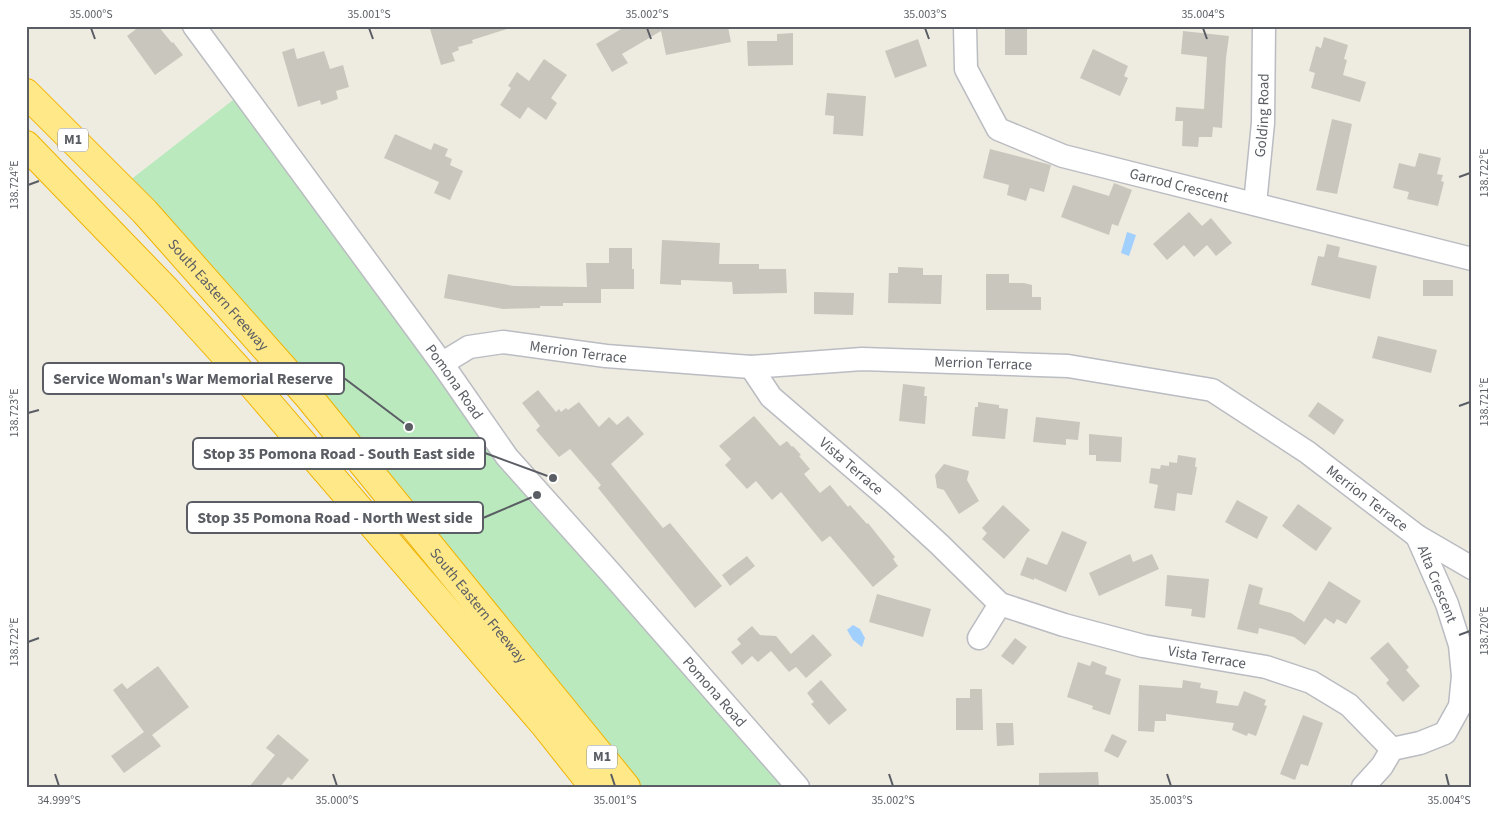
<svg xmlns="http://www.w3.org/2000/svg" width="1498" height="813" font-family="'Source Sans 3',sans-serif">
	<style>
		.green { fill: #bbe9be }
		.water { fill: #a1d0ff }
		.building { fill: #c9c6be }
		.lines { fill: none; stroke-linecap: round; stroke-linejoin: round }
		.minor-casing { stroke: #babcc2; stroke-width: 25 }
		.highway-casing { stroke: #f0b300; stroke-width: 30 }
		.minor { stroke: #fff; stroke-width: 22 }
		.highway { stroke: #ffe888; stroke-width: 28 }
		.ticks { fill: none; stroke: #5a5e64; stroke-width: 2 }
		.labels { text-anchor: middle; dominant-baseline: central; stroke-width: 4; stroke-linejoin: round; paint-order: stroke }
		.shield { fill: #fff; stroke: #8c8e92; stroke-width: 1 }
		.shield-label { font-size: 14px; font-weight: bold; fill: #5a5e64 }
		.street-label { font-size: 15px; fill: #5a5e64; stroke: #fff }
		.leader { fill: none; stroke: #5a5e64; stroke-width: 2 }
		.callout-dot { fill: #5a5e64; stroke: #fff; stroke-width: 2 }
		.callout { fill: #fff; stroke: #5a5e64; stroke-width: 2 }
		.callout-label { font-size: 16px; text-anchor: middle; font-weight: bold; fill: #5a5e64 }
		.neatline { fill: none; stroke: #5a5e64; stroke-width: 2 }
		.ticks-label { font-size: 12px; text-anchor: middle; fill: #5a5e64 }
	</style>
	<rect width="100%" height="100%" fill="#eeece1"/>
	<path class="green" d="M242 93 507 457 798 787H639L120 188Z"/>
	<path class="water" d="M1127 232 1136 235 1129 256 1121 253Z
		M853 625 860 629 865 638 862 647 853 640 847 630Z"/>
	<path class="building" d="M140 26H158L172 43 173 42 183 55 155 75 127 36Z
		M439 26H506L507 29 472 40 473 43 458 47 459 50 452 53 455 61 441 65 430 29Z
		M626 26H669L665 29 677 26H714V29L728 27 731 42 666 55 661 31 622 54 628 63 612 72 596 44Z
		M1005 26H1027V55H1005Z
		M1183 31 1229 36 1226 58 1222 128 1213 127 1212 137H1199L1198 147 1182 146 1183 121H1175L1176 107 1204 109 1207 57 1181 54Z
		M793 33V65L748 66 747 41H777V34Z
		M1324 37 1348 45 1344 59 1347 60 1343 75 1366 82 1360 102 1311 88 1315 73 1309 71 1316 46 1321 48Z
		M918 39 927 66 895 78 885 51Z
		M294 48 297 59 324 51 330 69 343 65 349 87 336 91 338 99 321 105 320 100 298 107 282 52Z
		M1093 49 1128 66 1124 76 1128 78 1120 96 1080 78Z
		M544 59 567 75 551 98 557 103 546 120 528 107 520 119 500 105 511 88 508 86 517 72 529 81Z
		M827 93 866 96 863 136 833 134 834 116 825 115Z
		M1332 119 1352 124 1337 194 1316 190Z
		M395 134 431 150 434 143 448 149 445 156 452 159 450 165 463 171 450 200 434 193 439 182 384 158Z
		M990 149 1051 165 1044 192 1030 188 1026 201 1007 195 1009 185 983 178Z
		M1419 153 1441 158 1437 174 1443 175 1441 181 1444 182 1438 206 1407 199 1409 192 1393 188 1399 163 1415 167Z
		M1114 183 1132 190 1118 226 1112 224 1109 235 1061 217 1073 185 1109 196Z
		M1189 212 1202 226 1211 218 1232 243 1216 256 1207 245 1194 257 1184 245 1167 260 1153 244Z
		M662 240 720 243 719 264H759V269H786L787 293 733 294 732 282 681 280V285L660 284Z
		M1327 244 1340 247 1338 257 1377 266 1370 299 1311 285 1318 256 1324 257Z
		M609 248H632V269H634V289H601V303H563V306H540V308L503 309 444 298 448 274 514 286 587 287 586 263H609Z
		M898 267 923 268V275H942L941 304 888 303 889 273H898Z
		M986 274H1009V283H1024L1032 285V297H1041V310H986Z
		M1423 280H1453V296H1423Z
		M814 292 854 293 853 315 814 314Z
		M1378 336 1437 350 1431 373 1372 358Z
		M903 384 925 387 924 396H927L925 424 899 421Z
		M538 390 556 412 559 409 561 412 566 408 568 410 579 402 599 427 609 417 617 425 628 416 644 434 611 464 663 528 670 523 722 586 695 608 598 488 601 485 570 449 559 457 536 430 540 426 522 403Z
		M978 402 999 405V408L1008 409 1005 439 972 436 975 407H978Z
		M1318 402 1344 420 1334 435 1308 416Z
		M754 416 780 446 787 441 792 447 793 446 801 455 799 456 810 469 804 474 820 493 830 485 848 507 850 505 867 524 868 523 895 557 893 559 898 566 873 587 830 536 822 542 781 492 772 500 756 481 747 489 725 465 731 459 719 446Z
		M1036 417 1080 422 1078 440 1066 439V445L1033 442Z
		M1089 434 1122 437 1121 462 1096 461V455H1089Z
		M1178 455 1196 458 1195 467H1197L1192 495 1177 493 1175 511 1154 508 1158 485 1149 483 1151 468 1160 469 1161 465 1169 466V462L1177 463Z
		M944 464 969 471 967 480 979 501 959 514 944 490 937 488 935 475Z
		M1237 500 1268 517 1257 539 1225 522Z
		M1298 504 1332 528 1316 551 1282 526Z
		M1003 505 1030 530 1004 559 982 539 987 533 982 528Z
		M1062 531 1087 542 1066 592 1034 578V580L1020 575 1027 557 1047 565Z
		M1130 554 1133 562 1152 554 1159 569 1099 596 1089 573Z
		M747 556 755 566 730 586 722 575Z
		M1167 575 1209 579 1205 618 1191 616 1192 609 1165 606Z
		M1329 581 1361 601 1346 624 1337 619 1334 624 1325 618 1305 645 1294 637 1259 628 1258 634 1237 629 1249 584 1263 588 1259 604 1291 613 1304 622Z
		M877 594 931 609 923 637 869 622Z
		M752 626 760 635 776 636 791 654 813 634 832 655 806 678 796 667 789 672 771 651 758 662 752 656 742 665 731 652 741 644 737 639Z
		M1015 638 1027 647 1013 665 1001 656Z
		M1388 642 1409 667 1406 670 1420 686 1403 702 1386 683 1389 680 1370 658Z
		M1092 661 1107 667 1105 674 1121 679 1110 715 1092 709 1093 706 1067 697 1078 662 1090 666Z
		M158 666 189 707 152 735 161 746 124 773 111 756 144 732 113 690 122 683 127 689Z
		M821 680 847 710 829 725 811 704 814 702 807 693Z
		M1183 680 1201 683 1200 688 1218 691 1216 703 1238 706 1244 691 1266 700 1264 705 1267 706 1256 736 1248 733 1247 736 1232 730 1234 723 1166 714V721H1155L1154 732 1138 731 1139 685 1182 688Z
		M970 689H982L983 730H956V698H970Z
		M1303 715 1323 723 1308 766 1301 764 1295 780 1280 774Z
		M996 723H1013L1014 745 997 746Z
		M278 734 309 760 292 780 288 777 280 787H249L275 755 266 748Z
		M1112 734 1127 741 1118 758 1104 751Z
		M1098 772 1099 787H1039V773Z"/>
	<g class="lines">
		<g class="minor-casing">
			<g id="minor">
				<path id="s1" d="M194 26 443 365 507 457 609 571 798 787"/>
				<path id="s2" d="M965 26 966 69 998 129 1063 156 1472 259"/>
				<path id="s3" d="M1255 204 1263 123 1264 26"/>
				<path id="s4" d="M443 365 451 358 469 347 503 342 606 356 751 367 862 359 1068 366 1212 390 1307 452 1417 536 1472 568"/>
				<path id="s5" d="M751 367 771 397 892 501 939 544 1000 604 1064 625 1143 646 1266 667 1311 682 1349 705 1392 749"/>
				<path d="M979 638 1000 604"/>
				<path d="M1363 787 1382 766 1392 749 1420 743 1445 733 1460 706 1463 676 1460 645 1447 604 1417 536"/>
			</g>
		</g>
		<g class="highway-casing">
			<g id="highway">
				<path id="s6" d="M26 93 145 212 308 396 626 787"/>
				<path d="M26 145 167 291 256 389 544 724 594 787"/>
			</g>
		</g>
		<use href="#minor" class="minor"/>
		<use href="#highway" class="highway"/>
	</g>
	<path class="ticks" d="M91 28 95 39M369 28 373 39M647 28 651 39M925 28 929 39M1203 28 1207 39M1459 177 1470 173M28 185 39 181M1459 406 1470 402M28 413 39 410M1459 635 1470 631M28 642 39 638M55 774 59 786M333 774 337 786M611 774 615 786M889 774 893 786M1167 774 1171 786M1446 774 1449 786"/>
	<g class="labels">
		<g class="shield">
			<rect x="58" y="128.5" width="30" height="23" rx="4"/>
			<rect x="587" y="745.5" width="30" height="23" rx="4"/>
		</g>
		<g class="shield-label">
			<text x="73" y="140">M1</text>
			<text x="602" y="757">M1</text>
		</g>
		<g class="street-label">
			<text stroke="none"><textPath href="#s3" startOffset="89">Golding Road</textPath></text>
			<text stroke="none"><textPath href="#s2" startOffset="301">Garrod Crescent</textPath></text>
			<text stroke="none"><textPath href="#s6" startOffset="279">South Eastern Freeway</textPath></text>
			<text stroke="none"><textPath href="#s4" startOffset="142">Merrion Terrace</textPath></text>
			<text stroke="none"><textPath href="#s4" startOffset="548">Merrion Terrace</textPath></text>
			<text stroke="none"><textPath href="#s1" startOffset="441">Pomona Road</textPath></text>
			<text stroke="none"><textPath href="#s5" startOffset="142">Vista Terrace</textPath></text>
			<text stroke="none"><textPath href="#s4" startOffset="968">Merrion Terrace</textPath></text>
			<text transform="translate(1437 584) rotate(68)">Alta Crescent</text>
			<text stroke="none"><textPath href="#s6" startOffset="684">South Eastern Freeway</textPath></text>
			<text stroke="none"><textPath href="#s5" startOffset="559">Vista Terrace</textPath></text>
			<text stroke="none"><textPath href="#s1" startOffset="846">Pomona Road</textPath></text>
		</g>
	</g>
	<path class="leader" d="M409 427L344 378M553 478L485 453M537 495L483 518"/>
	<g class="callout-dot">
		<circle cx="409" cy="427" r="5"/>
		<circle cx="553" cy="478" r="5"/>
		<circle cx="537" cy="495" r="5"/>
	</g>
	<g class="callout">
		<rect x="43" y="363" width="301" height="31" rx="5"/>
		<rect x="193" y="438" width="292" height="31" rx="5"/>
		<rect x="187" y="502" width="296" height="31" rx="5"/>
	</g>
	<g class="callout-label">
		<text x="193" y="384">Service Woman's War Memorial Reserve</text>
		<text x="339" y="459">Stop 35 Pomona Road - South East side</text>
		<text x="335" y="523">Stop 35 Pomona Road - North West side</text>
	</g>
	<rect width="1498" height="813" fill="none" stroke="#ffffff" stroke-width="55"/>
	<rect x="28" y="28" width="1442" height="758" class="neatline"/>
	<g class="ticks-label">
		<text x="91" y="18">35.000°S</text>
		<text x="369" y="18">35.001°S</text>
		<text x="647" y="18">35.002°S</text>
		<text x="925" y="18">35.003°S</text>
		<text x="1203" y="18">35.004°S</text>
		<text transform="translate(1484 173) rotate(-90)" y="4">138.722°E</text>
		<text transform="translate(14 185) rotate(-90)" y="4">138.724°E</text>
		<text transform="translate(1484 402) rotate(-90)" y="4">138.721°E</text>
		<text transform="translate(14 413) rotate(-90)" y="4">138.723°E</text>
		<text transform="translate(1484 631) rotate(-90)" y="4">138.720°E</text>
		<text transform="translate(14 642) rotate(-90)" y="4">138.722°E</text>
		<text x="59" y="804">34.999°S</text>
		<text x="337" y="804">35.000°S</text>
		<text x="615" y="804">35.001°S</text>
		<text x="893" y="804">35.002°S</text>
		<text x="1171" y="804">35.003°S</text>
		<text x="1449" y="804">35.004°S</text>
	</g>
</svg>
